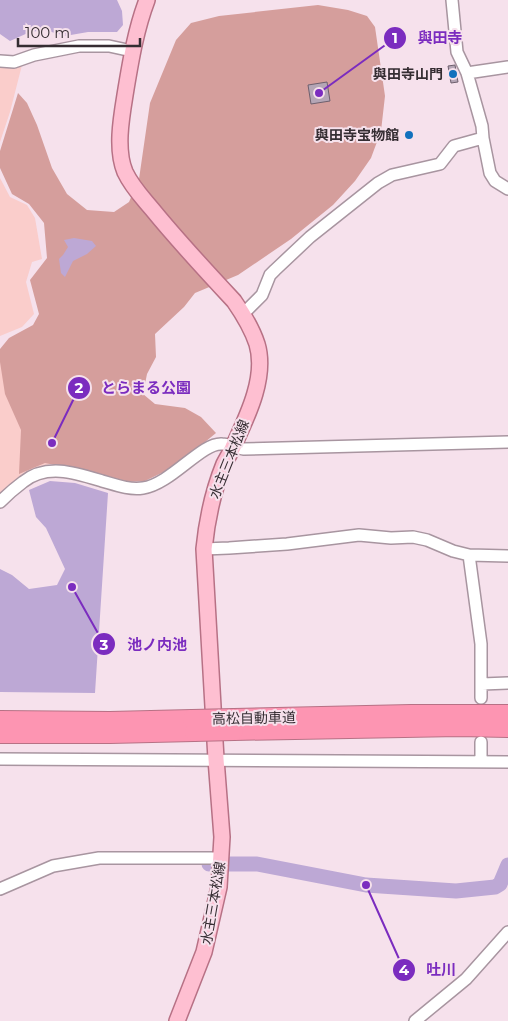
<svg xmlns="http://www.w3.org/2000/svg" width="508" height="1021" font-family="Montserrat,'Noto Sans JP',sans-serif">
	<style>
		.green { fill: #facdcb }
		.forest { fill: #d59e9c }
		.water { fill: #bda8d5 }
		.lines { fill: none; stroke-linecap: round; stroke-linejoin: round }
		.river { stroke: #bda8d5; stroke-width: 15 }
		.building { fill: #b5a6b6; stroke: #6e606e }
		.minor-casing { stroke: #a895a0; stroke-width: 14 }
		.major-casing { stroke: #b77185; stroke-width: 18 }
		.highway-casing { stroke: #b77185; stroke-width: 20 }
		.minor { stroke: #fff; stroke-width: 11 }
		.major { stroke: #febfd1; stroke-width: 15 }
		.highway { stroke: #fd95b2; stroke-width: 18 }
		.highway-bridge-casing { stroke: #b77185; stroke-width: 20; stroke-linecap: butt }
		.highway-bridge { stroke: #fd95b2; stroke-width: 18 }
		.poi-dot { fill: #1271bd; stroke: #f6e1ec; stroke-width: 2 }
		.labels { text-anchor: middle; dominant-baseline: central; stroke-width: 4; stroke-linejoin: round; paint-order: stroke }
		.poi-label { font-size: 14px; font-weight: bold; fill: #352d32; stroke: #f6e1ec; text-anchor: end }
		.street-label { font-size: 14px; fill: #352d32; stroke: #f6e1ec }
		.leader { fill: none; stroke: #7b2cbf; stroke-width: 2 }
		.callout-dot { fill: #7b2cbf; stroke: #f6e1ec; stroke-width: 2 }
		.mark-label { font-size: 15px; text-anchor: middle; font-weight: bold; fill: #fff }
		.callout-label { font-size: 15px; text-anchor: middle; font-weight: bold; fill: #7b2cbf; stroke: #f6e1ec; stroke-width: 4; stroke-linejoin: round; paint-order: stroke }
	</style>
	<rect width="100%" height="100%" fill="#f6e1ec"/>
	<path class="green" d="M0 65H22L10 112 0 142Z
		M0 178 10 197 27 205 35 218 42 259 32 262 26 282 34 314 22 327 0 336Z
		M0 360 58 461 27 473 0 495Z"/>
	<path class="forest" d="M318 5 348 10 367 16 375 27 385 96 381 131 371 158 355 181 333 205 291 239 238 275 195 293 184 307 155 334 156 357 147 374 143 394 155 404 185 408 201 417 216 433 176 466 145 481 128 482 107 476 45 463 19 474 21 430 5 394 0 362V349L9 338 33 325 39 314 30 280 47 258 44 223 29 204 12 194 0 168V151L18 93 27 103 37 125 52 168 67 194 87 210 114 212 129 202 139 179 150 103 176 40 191 23 219 16Z"/>
	<path class="water" d="M0 0H117L122 11 123 25 117 32H88L65 36 45 30 30 32 10 41 0 34Z
		M74 238 92 241 96 246 87 254 73 261 65 277 61 273 59 259 63 255 68 247 64 240Z
		M50 481 75 483 108 493 95 693 0 692V569L12 575 29 589 57 585 65 569 46 528 36 517 29 490Z"/>
	<g class="lines">
		<path class="river" d="M209 864H257L366 885 456 891 495 887 500 884 508 865"/>
	</g>
	<path class="building" d="M455 65 458 82 451 83 448 66Z
		M327 82 330 101 311 104 308 85Z"/>
	<g class="lines">
		<g class="minor-casing">
			<path id="minor" d="M452 0 457 52 467 73 508 67
				M0 61 14 62 34 55 79 46H109L132 51
				M467 73 482 126 483 138 490 173 495 181 508 189
				M243 314 262 295 270 275 275 270 310 237 378 183 392 175 440 164 454 146 483 138
				M0 502C7 495 15 488 23 482 47 463 76 473 102 481 116 485 129 490 143 488 171 484 202 442 222 444 229 444 237 448 244 449L508 442
				M204 549 229 548 287 544 359 535 391 538 413 537 427 540 453 551 469 555 508 556
				M469 555 481 644V698
				M482 684 508 683
				M481 742V761
				M0 759 508 762
				M0 889 53 866 99 858H221
				M415 1021 466 979 508 932"/>
		</g>
		<g class="major-casing">
			<path id="major" d="M147 0C136 29 131 59 126 89 122 114 115 148 125 172 132 187 142 197 152 209 178 241 206 271 234 301 243 314 252 329 257 344 267 377 247 417 233 447 231 452 227 458 224 464 213 491 207 519 204 549L216 759 222 837 219 887 204 952 177 1021"/>
		</g>
		<g class="highway-casing">
			<path id="highway" d="M234 718 411 714H508
				M0 720 110 721 192 719
				M234 731 459 727 508 728
				M0 734H110L194 732"/>
		</g>
		<use href="#minor" class="minor"/>
		<use href="#major" class="major"/>
		<use href="#highway" class="highway"/>
		<g class="highway-bridge-casing">
			<path id="highway-bridge" d="M192 719 234 718
				M194 732 234 731"/>
		</g>
		<use href="#highway-bridge" class="highway-bridge"/>
	</g>
	<g class="poi-dot">
		<circle cx="453" cy="74" r="5"/>
		<circle cx="409" cy="135" r="5"/>
	</g>
	<g class="labels">
		<g class="poi-label">
			<text x="443" y="74">與田寺山門</text>
			<text x="399" y="135">與田寺宝物館</text>
		</g>
		<g class="street-label">
			<text transform="translate(229 459) rotate(-68)">水主三本松線</text>
			<text transform="translate(254 718) rotate(-1)">高松自動車道</text>
			<text transform="translate(213 903) rotate(-80)">水主三本松線</text>
		</g>
	</g>
	<path class="leader" d="M319 93L395 38M52 443L79 388M72 587L104 644M366 885L404 970"/>
	<g class="callout-dot">
		<circle cx="319" cy="93" r="5"/>
		<circle cx="52" cy="443" r="5"/>
		<circle cx="72" cy="587" r="5"/>
		<circle cx="366" cy="885" r="5"/>
		<circle cx="395" cy="38" r="12"/>
		<circle cx="79" cy="388" r="12"/>
		<circle cx="104" cy="644" r="12"/>
		<circle cx="404" cy="970" r="12"/>
	</g>
	<g class="mark-label">
		<text x="395" y="43">1</text>
		<text x="79" y="393">2</text>
		<text x="104" y="650">3</text>
		<text x="404" y="975">4</text>
	</g>
	<g class="callout-label">
		<text x="440" y="43">與田寺</text>
		<text x="146" y="393">とらまる公園</text>
		<text x="157" y="650">池ノ内池</text>
		<text x="441" y="975">吐川</text>
	</g>
	<path d="M18 38v8h122v-8" fill="none" stroke="#352d32" stroke-width="2.5"/>
	<text x="25" y="38" font-size="15" fill="#352d32" stroke="#f6e1ec" stroke-width="4" paint-order="stroke">100 m</text>
</svg>
